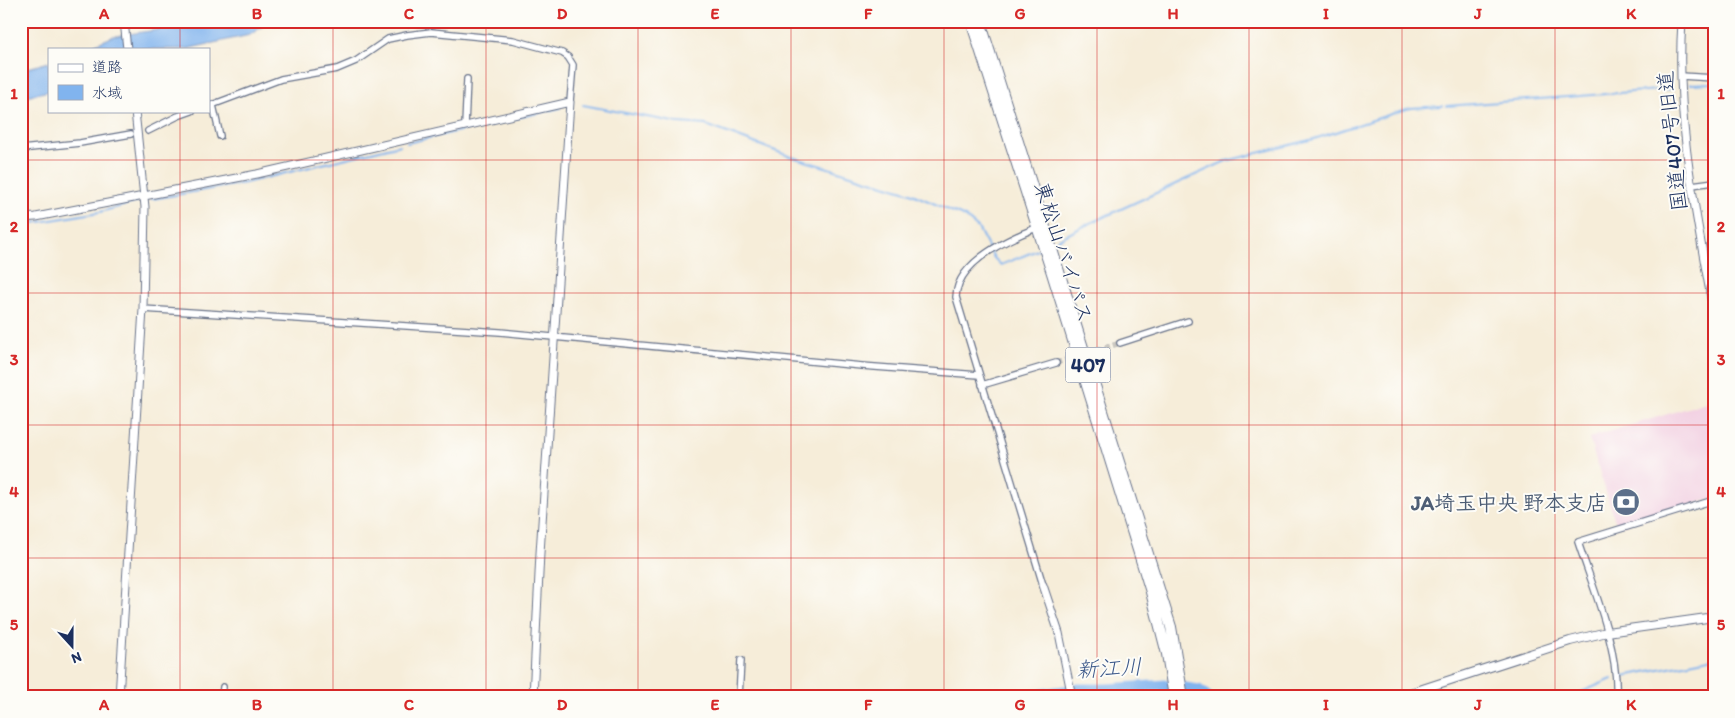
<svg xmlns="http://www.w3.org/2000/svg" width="1735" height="718" font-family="Itim,'Klee One',sans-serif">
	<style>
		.built { fill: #f2cfe2 }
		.water { fill: #81b4ee; stroke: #4e72a6 }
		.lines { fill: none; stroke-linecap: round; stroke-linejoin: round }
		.stream { stroke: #81b4ee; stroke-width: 2 }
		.river { stroke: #81b4ee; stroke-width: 11 }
		.minor-tunnel { stroke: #cac7c0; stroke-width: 5.5; stroke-dasharray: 5.5 3; stroke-linecap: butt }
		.minor-casing { stroke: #687289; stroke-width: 8 }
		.tertiary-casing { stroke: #687289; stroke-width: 9 }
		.secondary-casing { stroke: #687289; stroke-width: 10 }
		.trunk-casing { stroke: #687289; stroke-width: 12 }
		.minor { stroke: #fff; stroke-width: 5.5 }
		.tertiary { stroke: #fff; stroke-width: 7 }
		.secondary { stroke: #fff; stroke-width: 8 }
		.trunk { stroke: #fff; stroke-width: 10 }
		.grid { fill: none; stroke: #d62828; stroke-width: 1; stroke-opacity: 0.55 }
		.labels { text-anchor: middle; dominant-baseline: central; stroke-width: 4; stroke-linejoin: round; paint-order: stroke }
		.shield { fill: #fdfcf7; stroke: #5f6c8c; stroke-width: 1 }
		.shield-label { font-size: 20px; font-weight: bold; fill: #1b2f5e }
		.street-label { font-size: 21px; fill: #1b2f5e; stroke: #fdfcf7 }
		.service-label { font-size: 21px; font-weight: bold; fill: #4e5e75; stroke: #fdfcf7; text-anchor: end }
		.water-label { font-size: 22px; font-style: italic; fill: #3a5789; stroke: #fdfcf7 }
		.neatline { fill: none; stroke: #d62828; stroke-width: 2 }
		.grid-label { font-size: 16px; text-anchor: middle; font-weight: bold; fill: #d62828 }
	</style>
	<rect width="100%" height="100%" fill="#fdfcf7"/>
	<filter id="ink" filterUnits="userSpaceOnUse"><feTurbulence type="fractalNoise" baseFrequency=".02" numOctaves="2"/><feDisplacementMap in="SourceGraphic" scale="10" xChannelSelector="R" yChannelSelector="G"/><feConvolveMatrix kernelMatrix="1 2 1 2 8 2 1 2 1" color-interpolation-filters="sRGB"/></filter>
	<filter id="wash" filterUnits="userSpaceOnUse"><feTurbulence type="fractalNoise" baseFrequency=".0096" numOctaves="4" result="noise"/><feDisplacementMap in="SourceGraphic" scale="20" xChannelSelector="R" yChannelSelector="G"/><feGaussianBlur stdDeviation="1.12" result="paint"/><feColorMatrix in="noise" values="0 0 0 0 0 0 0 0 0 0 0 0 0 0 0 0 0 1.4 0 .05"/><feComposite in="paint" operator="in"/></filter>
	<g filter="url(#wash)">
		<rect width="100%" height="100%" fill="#f6edd9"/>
		<path class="built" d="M1714 400V498L1617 527 1589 438Z"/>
		<path class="water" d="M221 21H270L250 35 186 49H84L114 36Z
			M49 62V91L21 97V70Z"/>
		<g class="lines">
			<path class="stream" d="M1690 84 1714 83
				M583 105 679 123 706 125 789 156 910 193 965 217 978 228 994 258 1001 265 1040 249
				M1446 106 1672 89
				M407 143 560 108
				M152 199 245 183 400 145
				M21 225 100 212 137 202
				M1053 242 1086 225 1226 161 1314 139 1410 108 1442 106
				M1619 677 1714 658
				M1570 697 1612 679"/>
			<path class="river" d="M1022 697 1077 689H1107L1166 685 1199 690 1208 697"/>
		</g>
	</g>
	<g filter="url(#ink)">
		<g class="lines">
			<path class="minor-tunnel" d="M1056 363 1120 343"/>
			<g class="minor-casing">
				<path id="minor" d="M1681 76 1714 78
					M213 105 220 136
					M209 106 281 79 337 69 356 61 388 39 407 35 431 32 513 40 562 53 568 57 573 65 570 102
					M465 126 467 79
					M148 131 178 116 192 111
					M21 149 80 143 131 134
					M1692 185 1714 182
					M1036 228C1008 239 957 262 956 297L1043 585
					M143 309 500 332 862 366 979 375
					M1120 343 1188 321
					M982 385 1056 363
					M222 697 223 687
					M739 697 741 660
					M1616 697C1619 648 1593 588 1578 542L1714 500"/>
			</g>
			<g class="tertiary-casing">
				<path id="tertiary" d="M124 21 127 49
					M1682 21C1675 120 1697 218 1714 315
					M21 218 36 217 257 174 570 102 540 553 533 697
					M1043 585 1059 633 1072 697
					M119 697 143 309 145 207 135 111"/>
			</g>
			<g class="secondary-casing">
				<path id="secondary" d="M1398 697 1570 641 1607 632 1714 617"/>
			</g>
			<g class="trunk-casing">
				<path id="trunk" d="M971 21 1052 273 1151 592 1167 654 1174 697
					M980 21 1171 627 1183 697"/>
			</g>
			<use href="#minor" class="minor"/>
			<use href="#tertiary" class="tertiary"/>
			<use href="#secondary" class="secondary"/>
			<use href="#trunk" class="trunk"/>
		</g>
	</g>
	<path class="grid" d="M180 21V49M333 21V697M486 21V697M638 21V697M791 21V697M944 21V697M1097 21V697M1249 21V697M1402 21V697M1555 21V697M180 111V697M21 160H1714M21 293H1714M21 425H1714M21 558H1714"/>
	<defs>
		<g id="bank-disc" transform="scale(1.4375)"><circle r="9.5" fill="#5c6f8a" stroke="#fdfcf7"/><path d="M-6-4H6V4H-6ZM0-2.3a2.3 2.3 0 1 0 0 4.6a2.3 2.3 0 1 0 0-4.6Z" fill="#fff"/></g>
	</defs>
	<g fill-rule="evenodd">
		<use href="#bank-disc" x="1626" y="502"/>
	</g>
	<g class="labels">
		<rect class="shield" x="1065.5" y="347.5" width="45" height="35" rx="4"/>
		<g class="shield-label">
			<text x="1088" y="365">407</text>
		</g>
		<g class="street-label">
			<text transform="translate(1672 141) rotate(-96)">国道407号旧道</text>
			<text transform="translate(1064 252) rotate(72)">東松山バイパス</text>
		</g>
		<g class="service-label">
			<text x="1607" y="502">JA埼玉中央 野本支店</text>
		</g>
		<g class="water-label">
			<text transform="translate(1109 668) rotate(-3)">新江川</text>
		</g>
	</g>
	<rect width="1735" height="718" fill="none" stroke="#fdfcf7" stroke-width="55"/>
	<rect x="48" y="48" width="162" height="65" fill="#fdfcf7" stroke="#a3aaba"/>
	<rect x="58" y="64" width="25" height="8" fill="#ffffff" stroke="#a3aaba"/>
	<text x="92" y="72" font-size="15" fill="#1b2f5e">道路</text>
	<rect x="58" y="85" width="25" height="15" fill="#81b4ee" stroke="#a3aaba"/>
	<text x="92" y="98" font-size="15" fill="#1b2f5e">水域</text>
	<g transform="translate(72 646) rotate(159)" stroke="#fdfcf7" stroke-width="4" paint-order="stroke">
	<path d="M0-4L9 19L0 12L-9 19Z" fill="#1b2f5e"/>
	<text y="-8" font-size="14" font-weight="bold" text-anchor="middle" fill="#1b2f5e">N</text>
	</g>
	<rect x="28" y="28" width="1680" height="662" class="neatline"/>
	<g class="grid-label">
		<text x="104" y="19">A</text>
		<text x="257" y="19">B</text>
		<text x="409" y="19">C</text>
		<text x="562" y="19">D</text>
		<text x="715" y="19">E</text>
		<text x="868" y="19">F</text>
		<text x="1020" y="19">G</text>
		<text x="1173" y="19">H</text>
		<text x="1326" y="19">I</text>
		<text x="1478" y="19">J</text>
		<text x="1631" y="19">K</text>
		<text x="14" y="99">1</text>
		<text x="1721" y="99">1</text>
		<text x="14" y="232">2</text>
		<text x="1721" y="232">2</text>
		<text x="14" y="365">3</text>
		<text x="1721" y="365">3</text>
		<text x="14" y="497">4</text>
		<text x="1721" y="497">4</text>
		<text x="14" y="630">5</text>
		<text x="1721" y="630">5</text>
		<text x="104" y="710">A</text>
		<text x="257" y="710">B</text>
		<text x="409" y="710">C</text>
		<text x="562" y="710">D</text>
		<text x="715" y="710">E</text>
		<text x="868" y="710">F</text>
		<text x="1020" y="710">G</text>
		<text x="1173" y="710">H</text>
		<text x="1326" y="710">I</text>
		<text x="1478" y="710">J</text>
		<text x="1631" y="710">K</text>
	</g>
</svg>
